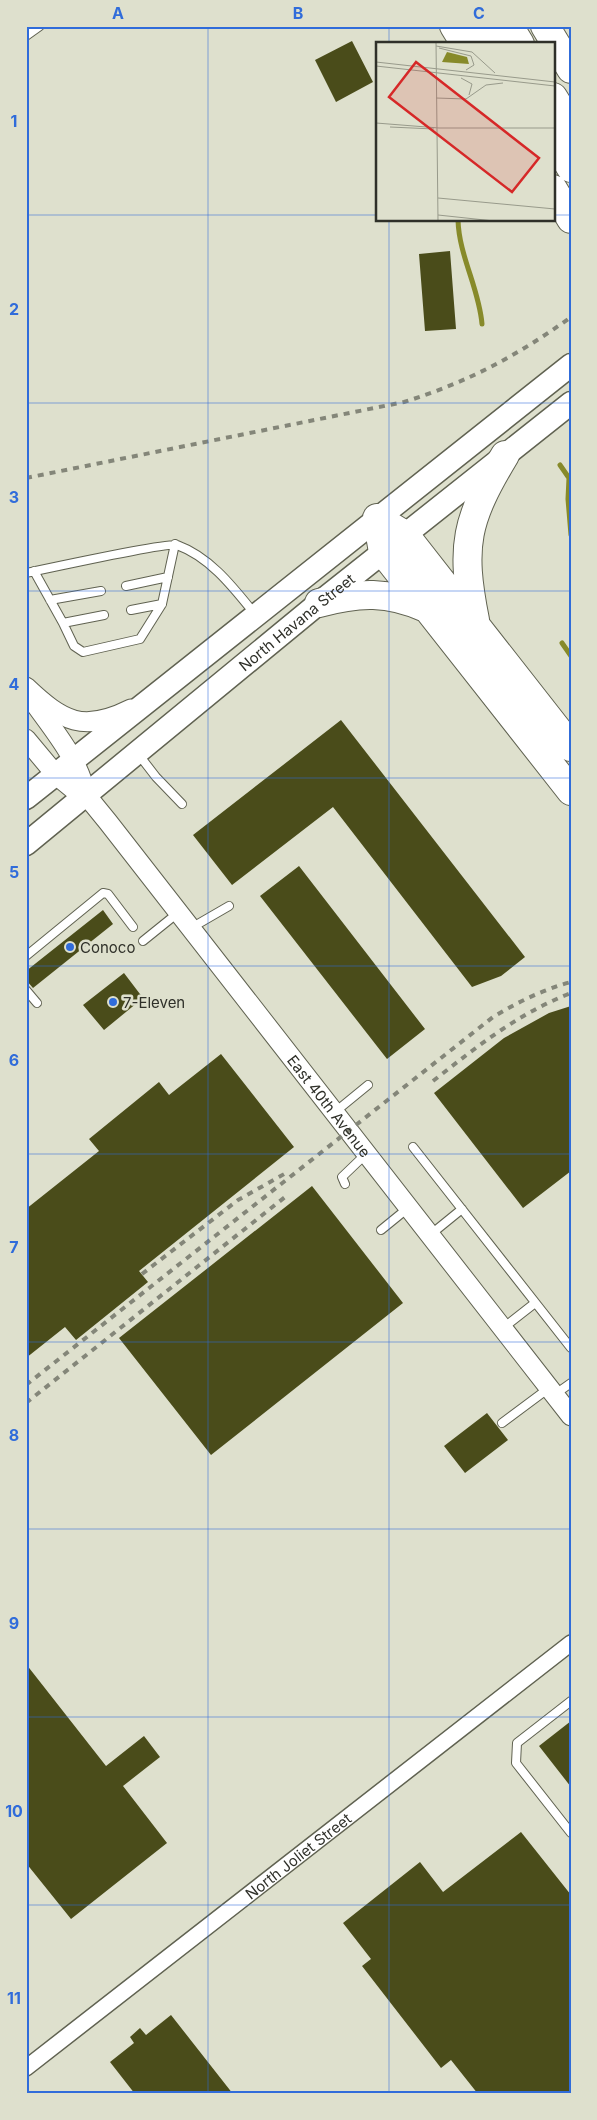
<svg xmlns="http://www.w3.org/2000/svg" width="597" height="2120" font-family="Inter,sans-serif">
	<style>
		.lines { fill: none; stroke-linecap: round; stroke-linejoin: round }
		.stream { stroke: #878a2a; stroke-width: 5 }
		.building { fill: #4a4c1a }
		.service-casing { stroke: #606251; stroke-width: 10 }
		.minor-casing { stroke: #606251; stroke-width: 18 }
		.tertiary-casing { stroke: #606251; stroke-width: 21 }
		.secondary-casing { stroke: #606251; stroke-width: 25 }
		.motorway-casing { stroke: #606251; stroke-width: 30 }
		.service { stroke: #fff; stroke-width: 8 }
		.minor { stroke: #fff; stroke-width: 15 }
		.tertiary { stroke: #fff; stroke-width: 19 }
		.secondary { stroke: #fff; stroke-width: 22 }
		.motorway { stroke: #fff; stroke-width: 28 }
		.rail { stroke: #848679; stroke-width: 4; stroke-dasharray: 6 6; stroke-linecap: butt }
		.grid { fill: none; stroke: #306cda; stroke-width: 1; stroke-opacity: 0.55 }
		.poi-dot { fill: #306cda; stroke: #dee0cd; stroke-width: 2 }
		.labels { text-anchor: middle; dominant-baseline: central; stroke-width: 5; stroke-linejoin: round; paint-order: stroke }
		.street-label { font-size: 15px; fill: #2f3029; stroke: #dee0cd }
		.poi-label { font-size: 15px; fill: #2f3029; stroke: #dee0cd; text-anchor: start }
		.inset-road { fill: none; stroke: #989a8b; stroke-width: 1 }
		.view { fill: #d62828; fill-opacity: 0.15; stroke: #d62828; stroke-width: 2.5 }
		.inset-edge { fill: none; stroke: #2f3029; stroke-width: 2.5 }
		.neatline { fill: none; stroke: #306cda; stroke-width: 2 }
		.grid-label { font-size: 16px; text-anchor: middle; font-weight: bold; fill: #306cda }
	</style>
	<rect width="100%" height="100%" fill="#dee0cd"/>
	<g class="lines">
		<path class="stream" d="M458 220C459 256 479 288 482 324
			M560 465 569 478 568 499 571 535
			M562 643 571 656"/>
	</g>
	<path class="building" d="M352 41 373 82 336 102 315 60Z
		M450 251 456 329 425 331 419 254Z
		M341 720 525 957 501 976 472 987 333 807 232 885 193 835Z
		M299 866 425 1029 387 1059 260 896Z
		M103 910 113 924 33 988 26 980V971Z
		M124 973 143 998 104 1030 83 1005Z
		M571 1006V1171L523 1208 434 1093 504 1038 549 1013Z
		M221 1054 294 1147 139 1271 148 1282 76 1340 65 1327 26 1358V1209L99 1151 89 1139 159 1082 169 1095Z
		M312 1186 403 1303 211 1455 119 1338Z
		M487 1413 508 1440 465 1473 444 1446Z
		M26 1664 106 1766 144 1736 160 1757 123 1786 167 1843 71 1919 26 1863Z
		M571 1721V1787L539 1746Z
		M521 1832 571 1895V2094H478L451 2060 441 2068 362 1966 371 1959 343 1923 420 1862 443 1892Z
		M171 2015 233 2094H135L110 2062 134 2043 130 2037 140 2028 146 2035Z"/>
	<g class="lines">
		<g class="service-casing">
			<path id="service" d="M26 36 40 26
				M34 571 63 623 74 646 83 652 140 639 162 604 175 544
				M26 573C45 569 169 542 177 545 210 557 233 587 254 613
				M126 586 168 577
				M50 600 101 591
				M131 610 162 604
				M63 623 104 615
				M139 755 156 777 182 804
				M191 928 229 906
				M143 941 179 912
				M26 956 103 893 108 894 133 927
				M26 990 37 1003
				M335 1112 368 1085
				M413 1147 571 1348
				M345 1184 342 1177 366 1154
				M381 1230 408 1208
				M430 1235 462 1209
				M503 1328 535 1303
				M554 1395 571 1383
				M502 1423 549 1388
				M571 1701 517 1743 516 1763 571 1833"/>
		</g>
		<g class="minor-casing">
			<g id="minor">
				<path id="s1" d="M26 2068 571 1643"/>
			</g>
		</g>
		<g class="tertiary-casing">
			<g id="tertiary">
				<path d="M26 687C63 722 83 733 131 709"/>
				<path d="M35 704C55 732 79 760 86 795"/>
				<path id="s2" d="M26 739 56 775 73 789 86 795 108 822 571 1416"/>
			</g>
		</g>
		<g class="secondary-casing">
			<g id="secondary">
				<path d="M26 798 571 365"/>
				<path id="s3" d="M26 844 319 603 571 403"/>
			</g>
		</g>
		<g class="motorway-casing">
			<path id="motorway" d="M454 26 465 44
				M484 26 495 44
				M509 26 520 44
				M545 26 571 69
				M553 97 571 126
				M553 139 571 168
				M553 189 571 219
				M377 518 383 552 571 791
				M377 518 405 535 571 747
				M319 603C359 592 388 591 426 608
				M475 620C460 545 466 520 505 455"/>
		</g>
		<use href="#service" class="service"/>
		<use href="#minor" class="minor"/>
		<use href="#tertiary" class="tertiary"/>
		<use href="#secondary" class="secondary"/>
		<use href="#motorway" class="motorway"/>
		<path class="rail" d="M26 478 404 402C468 382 517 356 571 317
			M433 1081C478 1046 517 1014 571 993
			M142 1274 238 1200 286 1173
			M26 1385 493 1017C518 1002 542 990 571 982
			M26 1403 285 1197"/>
	</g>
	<path class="grid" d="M208 26V2094M389 26V44M26 215H377M553 215H571M389 220V2094M26 403H571M26 591H571M26 778H571M26 966H571M26 1154H571M26 1342H571M26 1529H571M26 1717H571M26 1905H571"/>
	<g class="poi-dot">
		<circle cx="70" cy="947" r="5"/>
		<circle cx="113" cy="1002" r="5"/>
	</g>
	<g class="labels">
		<g class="street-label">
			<text stroke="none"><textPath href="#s3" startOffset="350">North Havana Street</textPath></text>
			<text stroke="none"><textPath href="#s2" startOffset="478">East 40th Avenue</textPath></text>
			<text stroke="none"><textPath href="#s1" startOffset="345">North Joliet Street</textPath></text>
		</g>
		<g class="poi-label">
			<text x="80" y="947">Conoco</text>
			<text x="123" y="1002">7-Eleven</text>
		</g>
	</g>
	<g transform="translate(376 42)">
		<rect width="179" height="179" fill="#dee0cd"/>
		<path d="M71 10 91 15 93 22 66 20Z" fill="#878a2a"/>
		<path class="inset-road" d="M60 0 62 179M60 4 96 10 119 31M63 6 95 14 98 23 90 28M0 20 179 40M0 24 179 44M85 36 96 42 93 53M60 56 90 57 110 43 127 41M0 81 63 86H179M14 85 58 87M62 156 179 167M62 173 118 179"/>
		<path class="view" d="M40 20 163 116 136 150 13 55Z"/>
		<rect width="179" height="179" class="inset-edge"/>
	</g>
	<rect width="597" height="2120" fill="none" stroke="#dee0cd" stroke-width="55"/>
	<rect x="28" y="28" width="542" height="2064" class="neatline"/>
	<g class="grid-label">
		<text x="118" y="19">A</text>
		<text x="298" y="19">B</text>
		<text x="479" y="19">C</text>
		<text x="14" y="127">1</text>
		<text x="14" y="315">2</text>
		<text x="14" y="503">3</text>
		<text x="14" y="690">4</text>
		<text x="14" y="878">5</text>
		<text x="14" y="1066">6</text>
		<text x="14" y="1253">7</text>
		<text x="14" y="1441">8</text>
		<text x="14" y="1629">9</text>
		<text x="14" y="1817">10</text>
		<text x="14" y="2004">11</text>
	</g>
</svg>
